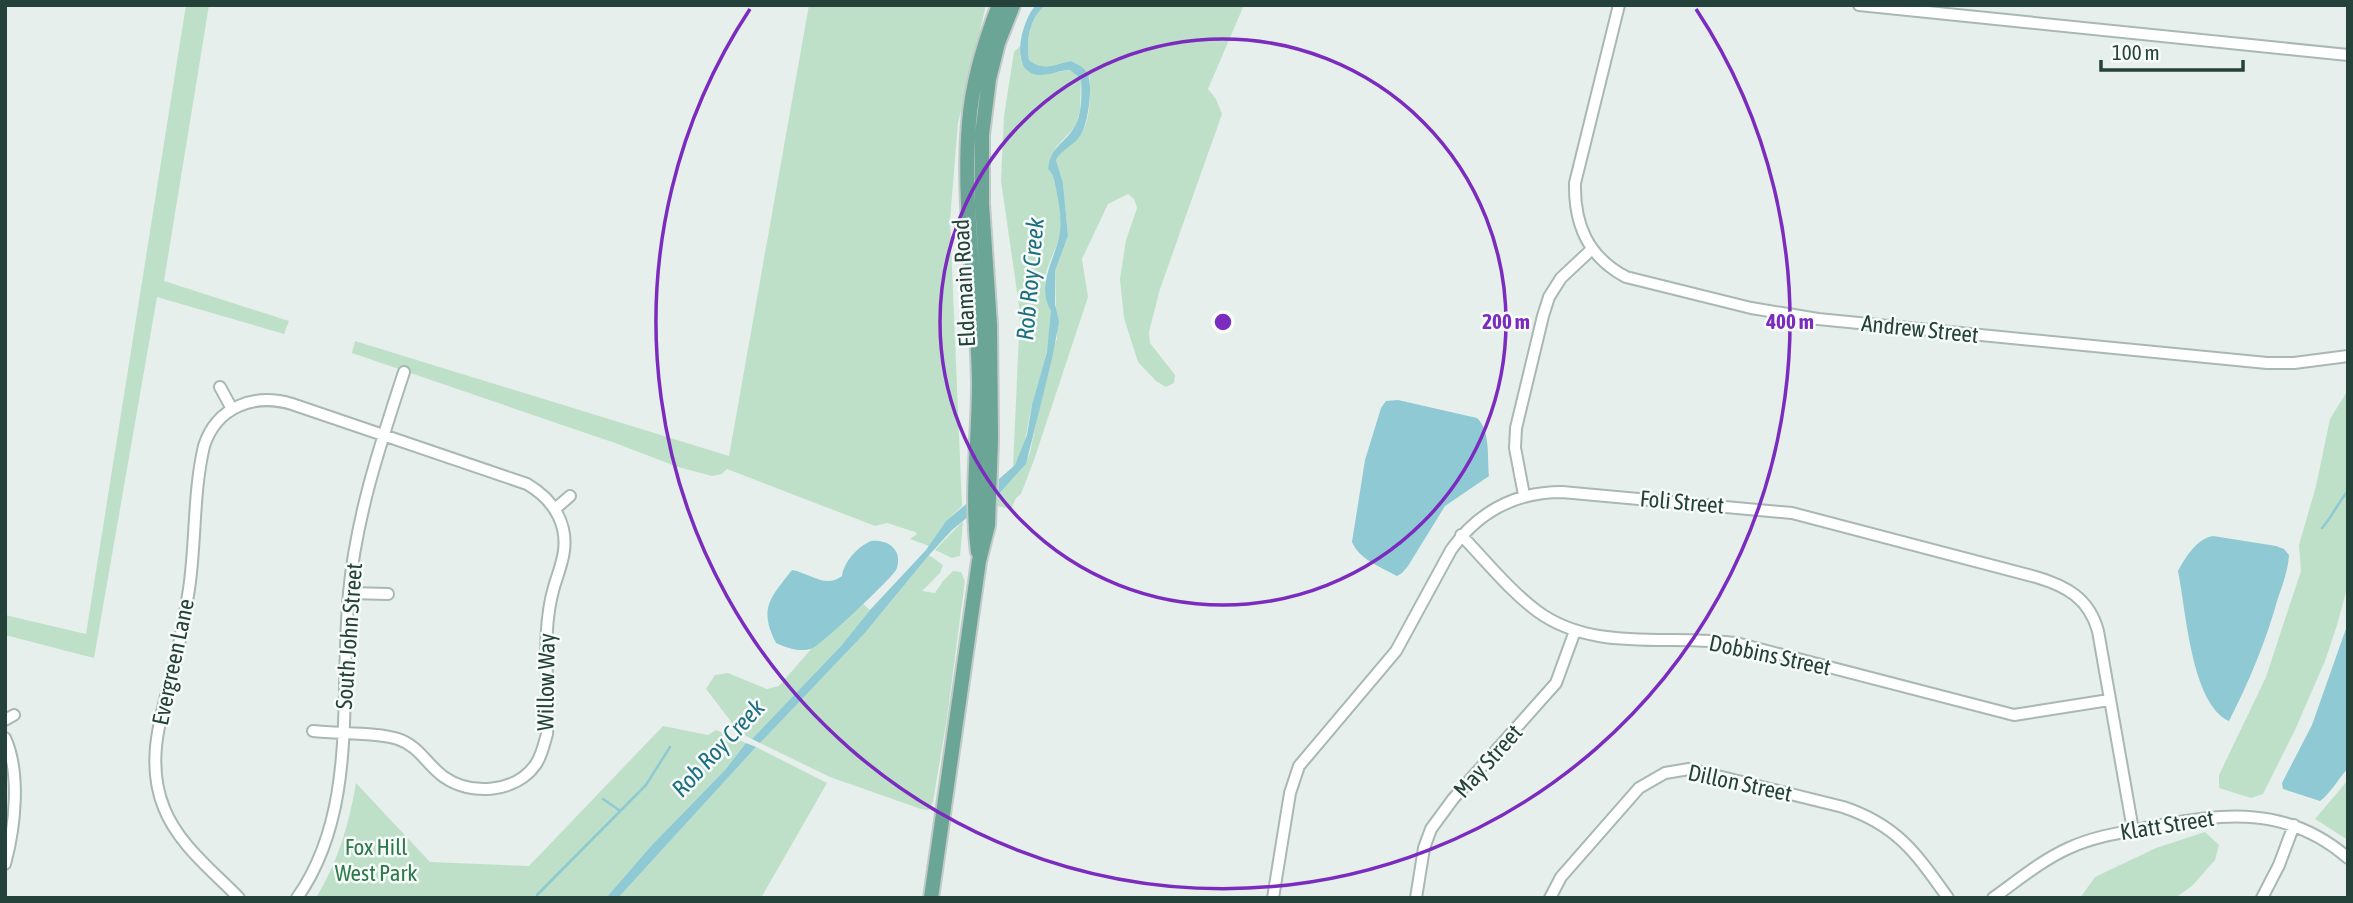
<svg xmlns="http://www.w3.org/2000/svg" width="2353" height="903" font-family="'Asap Condensed',sans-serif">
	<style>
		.green { fill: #bfe0c8 }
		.water { fill: #8ec9d4 }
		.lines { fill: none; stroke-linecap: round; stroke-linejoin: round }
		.stream { stroke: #8ec9d4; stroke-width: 2.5 }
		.minor-casing { stroke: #a8b8b2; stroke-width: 14 }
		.major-casing { stroke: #c2cac8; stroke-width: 18 }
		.minor { stroke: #fff; stroke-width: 10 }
		.major { stroke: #6aa596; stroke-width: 14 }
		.ring { fill: none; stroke: #7b2cbf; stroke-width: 3.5 }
		.labels { text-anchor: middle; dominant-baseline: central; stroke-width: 5; stroke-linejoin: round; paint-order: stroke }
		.street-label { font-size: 23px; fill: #24423a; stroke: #f7fbf9 }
		.park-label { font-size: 23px; fill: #2d7a4b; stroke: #f7fbf9 }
		.water-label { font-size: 24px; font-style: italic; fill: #1c6f80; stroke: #f7fbf9 }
		.centre { fill: #7b2cbf; stroke: #f7fbf9; stroke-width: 3.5 }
		.ring-label { font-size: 21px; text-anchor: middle; font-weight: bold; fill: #7b2cbf; stroke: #f7fbf9; stroke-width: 5; stroke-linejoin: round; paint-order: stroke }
	</style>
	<rect width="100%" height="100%" fill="#e6efeb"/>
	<path class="green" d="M186 5H209L164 281 289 321 284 334 157 297 94 658 5 635V615L86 634Z
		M809 5H986L958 123 950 220 962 506 946 521 929 546 910 539 917 534 915 532 887 523 875 526 727 469 722 474 712 476 678 467 615 443 352 353 355 341 729 456Z
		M1045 5H1244L1208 89 1216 99 1222 114 1160 289 1149 332 1150 343 1175 375 1174 383 1166 387 1156 381 1138 362 1124 318 1120 279 1126 240 1137 208 1134 199 1128 194 1108 204 1082 259 1088 297 1034 460 1021 494 1016 498 1011 509 997 506 998 495 1025 465 1030 453 1039 408 1052 359 1053 347 1057 339 1055 271 1068 236 1063 183 1056 160C1062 149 1071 146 1079 137 1091 123 1090 95 1090 78L1071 61C1056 64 1043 72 1029 60 1026 39 1029 20 1045 5Z
		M1021 45 1020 57 1023 65 1051 73 1070 70 1081 79 1080 110 1076 126 1056 147 1048 169C1061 182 1064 223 1058 241 1054 254 1046 266 1045 281 1045 292 1050 302 1051 313 1052 345 1040 376 1032 406 1026 427 1027 450 1013 467L1020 312 1001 181 1004 116 1014 52Z
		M2348 390V585L2337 625 2325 661 2295 730 2263 794 2251 798 2219 788V775L2266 677 2289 607 2301 571 2299 545 2316 486 2330 419Z
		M963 521 960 556 952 558 935 550Z
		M929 555 943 565 940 573 922 591 935 593 943 581 953 571 961 572 965 581 947 718 933 802 929 810 921 809 830 777 760 743 864 634Z
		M863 604 870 610 841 646 752 739 739 732 706 689 715 675 728 673 767 689 779 686 812 648Z
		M663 726 708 735 716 730 746 743 725 770 651 846 606 898H316C338 861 349 825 356 783L430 862 529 866Z
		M756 747 827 783 761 898H618Z
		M2348 780V840L2315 819Z
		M2205 832 2219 845 2215 860 2192 886 2175 898H2080L2095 877 2156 848Z"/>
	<path class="water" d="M1036 5H1045C1029 20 1026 39 1029 60 1043 72 1056 64 1071 61 1078 65 1085 67 1088 75 1093 86 1088 126 1080 136 1073 146 1062 149 1056 160L1063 183 1068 236 1055 271V304L1059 322 1052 359 1026 464 998 495 999 479 1015 465 1027 435 1032 405 1047 352 1051 311C1036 286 1054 261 1059 237 1062 223 1060 208 1057 194 1055 184 1055 176 1048 169 1051 146 1063 145 1074 128 1082 116 1082 93 1081 79L1070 70C1058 70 1042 79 1031 73 1010 62 1024 17 1036 5Z
		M1398 400 1477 418C1491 431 1487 458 1489 476L1445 506 1408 566 1402 573 1397 576C1379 566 1360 560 1352 542L1365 460 1381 408 1386 401Z
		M971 500 969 516 952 530 929 555 864 634 760 743 752 739 841 646 870 610 926 550 946 521Z
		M2213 536 2276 546 2284 549 2289 555C2288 570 2283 584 2278 598 2266 641 2249 682 2229 721 2191 704 2186 609 2178 571 2186 557 2196 539 2213 536Z
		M871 541C879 540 890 542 895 550 899 555 899 564 896 570 890 580 823 643 813 648 802 653 786 648 776 643 758 608 771 597 792 570 810 573 825 589 842 576 844 562 857 547 871 541Z
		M2348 623V768C2340 777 2329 795 2320 801L2283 789 2282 783 2312 725Z
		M746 743 756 747 618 898H606L651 846 725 770Z"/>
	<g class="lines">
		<path class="stream" d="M2322 528C2332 517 2337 504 2348 491
			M603 799 619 810
			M537 895 646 785 670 747"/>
		<g class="minor-casing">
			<path id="minor" d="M1619 5 1575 183C1574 225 1588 257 1626 277L1751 308 1818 319 2267 363H2294L2348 356
				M1859 5 2348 55
				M220 387 232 409
				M1524 495 1515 448 1516 428 1543 316 1549 297 1561 278 1591 250
				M555 509 570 496
				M1461 535C1486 561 1509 590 1537 611 1595 654 1673 633 1740 644L2014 715 2109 700
				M349 593 388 594
				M5 720 14 715
				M5 738C21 773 15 827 5 864
				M239 898C213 871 178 844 164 808 144 759 163 710 175 662 181 638 185 614 189 589 196 542 193 493 204 446 217 406 255 393 292 404L527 484C544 494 558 508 563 529 568 550 560 567 554 587 540 635 550 685 547 734 544 744 542 755 536 764 516 793 471 796 444 777 427 765 419 746 398 739 378 732 337 734 313 731
				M297 898C359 810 339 694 349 593 356 517 380 445 404 372
				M1273 898 1290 793 1299 766 1396 651 1451 550C1478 512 1515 492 1562 492L1792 513 2036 577C2066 586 2089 598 2098 631L2133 830
				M1416 898 1424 848 1431 829 1453 799 1556 683 1575 631
				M1550 898 1561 877 1639 788 1665 773 1689 769 1843 807C1897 825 1916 853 1948 898
				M1993 898C2017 881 2042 860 2069 848 2095 836 2124 832 2151 827 2224 813 2287 805 2348 858
				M2262 898 2279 865 2294 825"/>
		</g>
		<g class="major-casing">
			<path id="major" d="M978 552C971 496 979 439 979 383 978 296 962 209 969 123 972 82 984 43 999 5
				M931 898 979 561 988 525 991 439 990 325 982 204V135L989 79 998 43 1013 5"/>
		</g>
		<use href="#minor" class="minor"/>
		<use href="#major" class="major"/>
	</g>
	<g class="ring">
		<circle cx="1223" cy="322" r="283"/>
		<path d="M1696 9A567 567 0 1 1 750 9"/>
	</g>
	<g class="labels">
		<g class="street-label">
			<text transform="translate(964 283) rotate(-93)">Eldamain Road</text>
			<text transform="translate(1920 329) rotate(6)">Andrew Street</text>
			<text transform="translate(1682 502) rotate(5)">Foli Street</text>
			<text transform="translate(349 636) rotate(-86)">South John Street</text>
			<text transform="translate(1770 655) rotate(12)">Dobbins Street</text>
			<text transform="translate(173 662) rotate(-78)">Evergreen Lane</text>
			<text transform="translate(546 682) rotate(-89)">Willow Way</text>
			<text transform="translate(1488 761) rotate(-48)">May Street</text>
			<text transform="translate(1740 783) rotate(12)">Dillon Street</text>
			<text transform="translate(2167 825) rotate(-9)">Klatt Street</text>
		</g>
		<g class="park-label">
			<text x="376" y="847">Fox Hill<tspan x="376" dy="26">West Park</tspan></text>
		</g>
		<g class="water-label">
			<text transform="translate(1030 279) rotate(-85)">Rob Roy Creek</text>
			<text transform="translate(718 748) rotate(-47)">Rob Roy Creek</text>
		</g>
	</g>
	<circle cx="1223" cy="322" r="10" class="centre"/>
	<g class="ring-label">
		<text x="1506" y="329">200 m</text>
		<text x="1790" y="329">400 m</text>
	</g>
	<rect width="2353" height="903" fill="none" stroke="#24423a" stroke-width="14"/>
	<path d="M2101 60v10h142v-10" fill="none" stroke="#24423a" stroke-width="3.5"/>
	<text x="2112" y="60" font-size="21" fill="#24423a" stroke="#f7fbf9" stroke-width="5" paint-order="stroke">100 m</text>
</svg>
